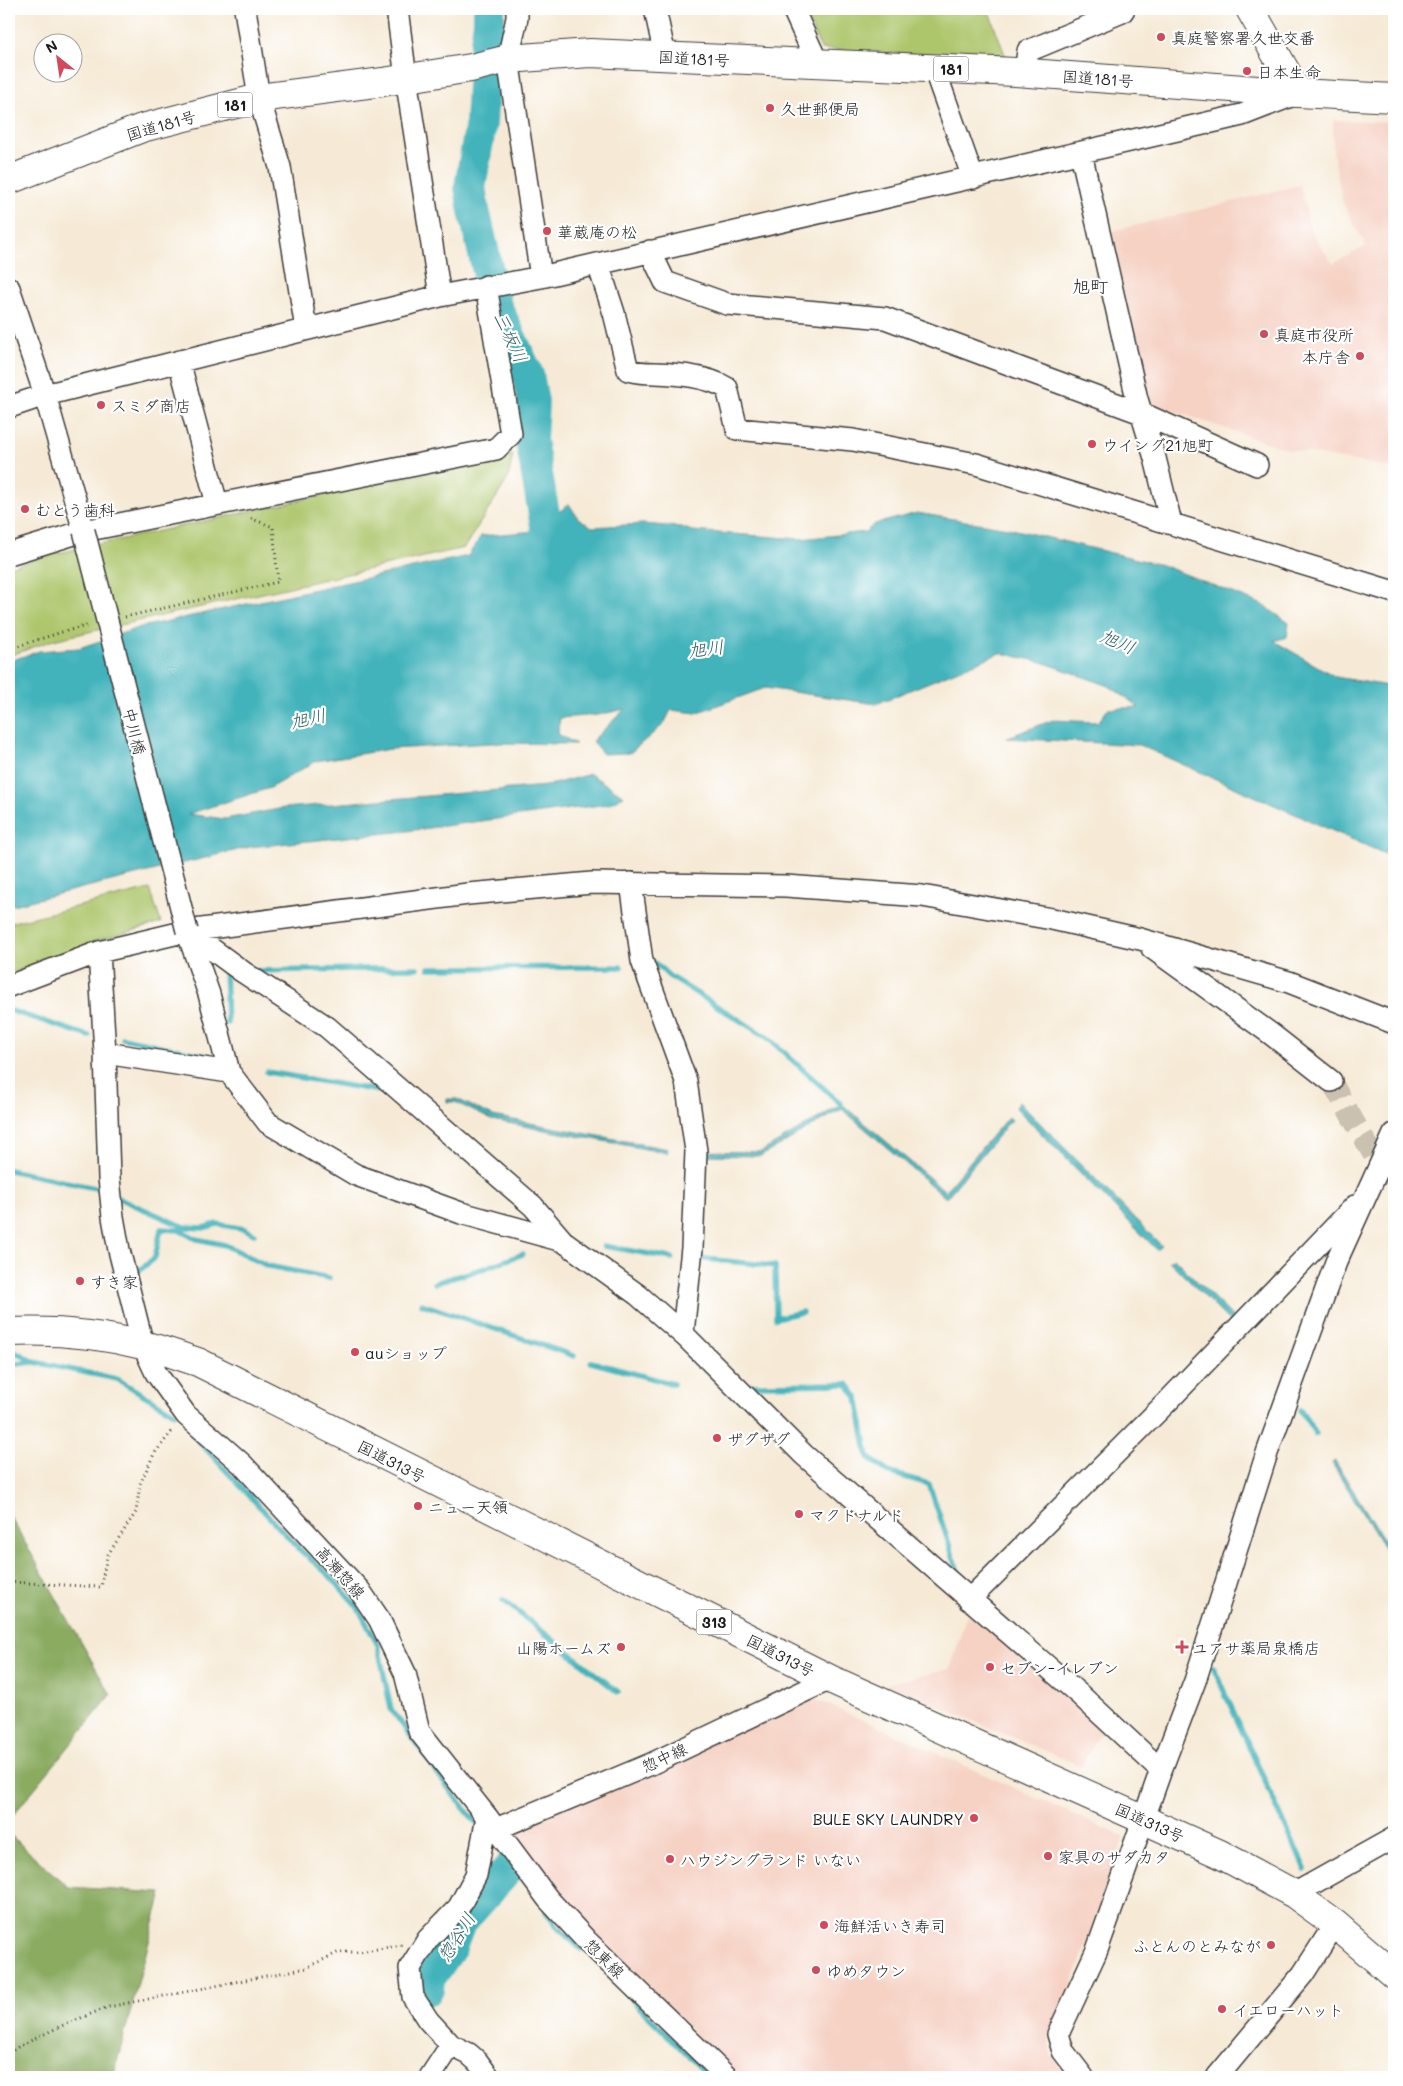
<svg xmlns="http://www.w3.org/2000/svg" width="1403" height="2086" font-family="Mali,'Klee One',sans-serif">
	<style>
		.built { fill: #f6d2c4 }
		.green { fill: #adc66c; stroke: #647144 }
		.forest { fill: #8aab60; stroke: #53643e }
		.water { fill: #43b3bb; stroke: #30686c }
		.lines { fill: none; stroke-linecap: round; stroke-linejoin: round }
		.stream { stroke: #43b3bb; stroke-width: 5.5 }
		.river { stroke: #43b3bb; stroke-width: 32 }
		.minor-tunnel { stroke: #cac1b1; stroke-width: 21; stroke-dasharray: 21 11; stroke-linecap: butt }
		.minor-casing { stroke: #3d3b38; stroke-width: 24 }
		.major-casing { stroke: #3d3b38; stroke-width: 30 }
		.highway-casing { stroke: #3d3b38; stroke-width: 30 }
		.path { stroke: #3d3b38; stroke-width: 3; stroke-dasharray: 1 4; stroke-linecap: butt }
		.minor { stroke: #fff; stroke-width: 21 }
		.major { stroke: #fff; stroke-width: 28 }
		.highway { stroke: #fff; stroke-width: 28 }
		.minor-bridge-casing { stroke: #3d3b38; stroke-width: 24; stroke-linecap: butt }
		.minor-bridge { stroke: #fff; stroke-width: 21 }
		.poi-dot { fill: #d1495b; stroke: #fff; stroke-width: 2 }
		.labels { text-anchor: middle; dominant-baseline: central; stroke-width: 4.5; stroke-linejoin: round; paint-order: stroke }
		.shield { fill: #fff; stroke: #606060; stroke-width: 1 }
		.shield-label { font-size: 15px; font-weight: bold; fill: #1c1c1c }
		.poi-label { font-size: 16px; fill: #1c1c1c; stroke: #fff; text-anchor: start }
		.street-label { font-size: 16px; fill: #1c1c1c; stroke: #fff }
		.neighbourhood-label { font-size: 18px; fill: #1c1c1c; stroke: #fff }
		.water-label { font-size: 18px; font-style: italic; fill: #2e6064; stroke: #fff }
	</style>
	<rect width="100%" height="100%" fill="#fff"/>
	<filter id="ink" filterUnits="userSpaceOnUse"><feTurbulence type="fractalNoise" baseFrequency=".02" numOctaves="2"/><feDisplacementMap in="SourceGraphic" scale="10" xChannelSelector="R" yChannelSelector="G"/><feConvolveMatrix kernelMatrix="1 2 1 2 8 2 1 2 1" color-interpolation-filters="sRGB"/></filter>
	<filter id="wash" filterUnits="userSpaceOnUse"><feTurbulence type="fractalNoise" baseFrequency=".0096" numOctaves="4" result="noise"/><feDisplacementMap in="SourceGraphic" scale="20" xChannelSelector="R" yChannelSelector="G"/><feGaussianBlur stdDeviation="1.12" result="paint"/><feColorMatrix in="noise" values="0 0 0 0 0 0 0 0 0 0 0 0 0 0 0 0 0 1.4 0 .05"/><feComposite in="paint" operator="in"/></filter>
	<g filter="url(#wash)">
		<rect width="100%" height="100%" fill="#f6ead6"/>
		<path class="built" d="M1333 120 1394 122V468L1286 449 1152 404 1108 232 1300 185 1311 231 1333 264 1366 246 1343 203 1333 153Z
			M967 1613 1102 1730 1081 1766 886 1684 950 1669Z
			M809 1696 1124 1837 1071 1987 1048 2033 1051 2054 1069 2077H737L551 1889 525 1848 511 1836 512 1831Z"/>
		<path class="green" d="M803 9H988L1007 60 821 49Z
			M513 454 508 479 464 548 53 640 9 656V567L49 555Z
			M150 889 161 923 96 941 9 974V923Z"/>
		<path class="forest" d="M9 1514 111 1695 9 1820Z
			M9 1834 68 1887 162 1893 113 2077H9Z"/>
		<path class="water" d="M569 504 578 518 592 527 643 524 681 527 692 531 801 539 865 532 875 524 917 513 1008 528 1162 565 1263 605 1289 623 1287 637 1274 641 1336 677 1394 687V858L1139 745 1006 738 1053 720 1098 722 1108 709 1139 707 1109 686 1042 662 1000 653 876 704 765 688 696 713 671 710 664 724 630 753 603 754 592 741 625 709 598 715 560 718 558 734 576 744 492 743 391 749 316 761 270 788 188 814 225 819 284 808 546 786 590 774 624 796 608 804 407 831 250 847 9 906V661L39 651 79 648 141 627 468 556 481 536 535 531Z
			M447 1099H457L493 1116 668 1149 667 1153 492 1120 455 1102H447Z
			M1019 1102 1162 1246 1157 1250 1015 1107Z
			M842 1104 945 1191 1008 1117 1011 1120 946 1198 842 1109 761 1156 696 1155V1151L761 1152Z
			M1174 1258 1234 1318 1230 1322 1169 1261Z
			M1335 1461 1394 1556V1560L1385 1549 1332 1463Z"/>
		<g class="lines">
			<path class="stream" d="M655 963 669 976 768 1038 840 1103
				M225 968 227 1023
				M429 968 621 967
				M253 971 417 968
				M9 1010 89 1036
				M123 1038 221 1059
				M267 1072 379 1091
				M9 1170 95 1188
				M118 1198 185 1227 203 1228 217 1224 245 1229 254 1234
				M604 1246 672 1258
				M696 1258 775 1266 776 1318 802 1312
				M139 1271 155 1257 161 1229 179 1230 197 1239 225 1245 268 1266 329 1278
				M435 1283 485 1268 523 1254
				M422 1304 574 1356
				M9 1348 34 1362 117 1379 174 1413
				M591 1362 673 1384
				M9 1365 34 1362
				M751 1385 847 1384 857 1397 868 1457 888 1472 929 1484 960 1577 963 1581
				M1300 1410 1316 1434
				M193 1435 299 1549 329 1575 357 1606 378 1645 391 1709 455 1797 479 1826
				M503 1600 618 1692
				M1213 1667 1305 1869
				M546 1912 557 1927 581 1949
				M628 1996 710 2077"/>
			<path class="river" d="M489 9V23L485 49 481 123 470 187 473 206 496 306 528 375 533 402 531 440 553 566
				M428 1989 429 1979 451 1947 460 1923 511 1866"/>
		</g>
	</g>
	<g filter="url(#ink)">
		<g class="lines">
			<path class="minor-tunnel" d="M1331 1081 1394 1191"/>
			<g class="minor-casing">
				<path id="minor" d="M245 9 259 98 280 167 306 329
					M397 9 406 78 440 296
					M517 9V18L508 59 541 277
					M655 9 665 56
					M793 9 818 64
					M934 68 973 178
					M1025 73 1028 51 1122 12 1124 9
					M1081 153 1137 399 1155 458 1171 523
					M650 251 665 282 727 304 885 318 1141 413 1257 465
					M598 264 614 313 628 370C638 373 645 373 655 373 678 374 707 376 727 388L737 429 853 440 976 464 1394 592
					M9 288 45 395 84 531
					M179 361 217 504
					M9 407 45 395 440 296 541 277 1242 115 1296 94
					M9 554 84 531 496 449 511 434 486 286
					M631 883 642 961 686 1081 696 1151 692 1248 683 1333
					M187 931 209 994 229 1072 268 1123 356 1175 461 1213 563 1241 638 1295 686 1337 804 1455 1079 1694 1161 1770
					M187 931 243 972 327 1027 533 1206 563 1241
					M1152 948 1271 1034 1331 1081
					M99 952 105 1053 109 1178 113 1217 119 1250 143 1345 156 1373 186 1415 242 1464 360 1591 379 1619 405 1673 419 1731 487 1817 548 1899 586 1940 727 2077
					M9 986 99 952 187 931 468 894 592 883 786 886 922 896 1052 919 1140 939 1289 982 1394 1023
					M105 1053 229 1072
					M969 1600 1169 1400 1355 1206
					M487 1817 476 1875 459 1907 428 1939 410 1968 413 1997 428 2020 451 2045 469 2054 477 2061 489 2077
					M496 1829 651 1764 830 1679
					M1294 1894 1394 1838
					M430 2077 451 2045
					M1083 2077 1063 2051 1058 2034 1097 1950 1161 1770 1195 1681 1267 1453 1336 1262 1394 1134
					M1217 2077 1303 1974 1335 1924"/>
			</g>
			<g class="major-casing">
				<path id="major" d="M1250 9 1298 93"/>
			</g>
			<g class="highway-casing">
				<path id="highway" d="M9 180 142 128 259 98 383 82 471 68 508 59 590 53 1016 72 1298 93 1394 98
					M9 1332C53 1330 99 1334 142 1345 161 1349 179 1356 198 1362L830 1679 1220 1854 1294 1894 1335 1924 1394 1975"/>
			</g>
			<path class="path" d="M125 617 278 582 273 527 250 518
				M9 649 62 632 90 625
				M9 1582 101 1587 107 1556 136 1512 140 1484 154 1454 174 1429
				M9 2053 18 2047 61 2026 108 2007 306 1968 339 1952H359L402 1945"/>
			<use href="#minor" class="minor"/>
			<use href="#major" class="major"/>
			<use href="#highway" class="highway"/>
			<g class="minor-bridge-casing">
				<path id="minor-bridge" d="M84 531 187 931"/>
			</g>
			<use href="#minor-bridge" class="minor-bridge"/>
		</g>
	</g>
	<g class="poi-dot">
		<circle cx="1161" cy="37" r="5"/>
		<circle cx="1247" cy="71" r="5"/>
		<circle cx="770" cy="108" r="5"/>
		<circle cx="547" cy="231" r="5"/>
		<circle cx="1264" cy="334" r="5"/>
		<circle cx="1360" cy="356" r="5"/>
		<circle cx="101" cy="405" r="5"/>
		<circle cx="1092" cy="444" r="5"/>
		<circle cx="25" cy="509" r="5"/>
		<circle cx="80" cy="1281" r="5"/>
		<circle cx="355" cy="1352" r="5"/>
		<circle cx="717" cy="1438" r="5"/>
		<circle cx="418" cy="1506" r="5"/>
		<circle cx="799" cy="1514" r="5"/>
		<circle cx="621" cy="1647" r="5"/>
		<path d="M1179.5 1639.5h5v5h5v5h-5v5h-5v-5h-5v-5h5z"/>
		<circle cx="990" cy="1667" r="5"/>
		<circle cx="974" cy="1818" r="5"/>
		<circle cx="1048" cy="1856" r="5"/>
		<circle cx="670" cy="1859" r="5"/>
		<circle cx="824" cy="1925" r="5"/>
		<circle cx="1271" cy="1945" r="5"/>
		<circle cx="816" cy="1970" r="5"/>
		<circle cx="1222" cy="2009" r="5"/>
	</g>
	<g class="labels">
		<g class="shield">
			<rect x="933.5" y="56.5" width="35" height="25" rx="4"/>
			<rect x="217.5" y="92.5" width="35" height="25" rx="4"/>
			<rect x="696.5" y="1609.5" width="35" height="25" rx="4"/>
		</g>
		<g class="shield-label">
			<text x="951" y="69">181</text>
			<text x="235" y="105">181</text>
			<text x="714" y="1622">313</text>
		</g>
		<g class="poi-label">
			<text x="1171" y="37">真庭警察署久世交番</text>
			<text x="1257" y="71">日本生命</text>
			<text x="780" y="108">久世郵便局</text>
			<text x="557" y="231">華蔵庵の松</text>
			<text x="1274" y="334">真庭市役所</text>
			<text x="1350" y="356" text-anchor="end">本庁舎</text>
			<text x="111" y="405">スミダ商店</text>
			<text x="1102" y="444">ウイング21旭町</text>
			<text x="35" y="509">むとう歯科</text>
			<text x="90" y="1281">すき家</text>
			<text x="365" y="1352">auショップ</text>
			<text x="727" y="1438">ザグザグ</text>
			<text x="428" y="1506">ニュー天領</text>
			<text x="809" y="1514">マクドナルド</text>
			<text x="611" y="1647" text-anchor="end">山陽ホームズ</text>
			<text x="1192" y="1647">ユアサ薬局泉橋店</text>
			<text x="1000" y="1667">セブン-イレブン</text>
			<text x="964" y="1818" text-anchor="end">BULE SKY LAUNDRY</text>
			<text x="1058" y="1856">家具のサダカタ</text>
			<text x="680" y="1859">ハウジングランド いない</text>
			<text x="834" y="1925">海鮮活いき寿司</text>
			<text x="1261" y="1945" text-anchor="end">ふとんのとみなが</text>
			<text x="826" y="1970">ゆめタウン</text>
			<text x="1232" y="2009">イエローハット</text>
		</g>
		<g class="street-label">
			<text transform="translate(694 58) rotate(3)">国道181号</text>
			<text transform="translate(1098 78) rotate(4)">国道181号</text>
			<text transform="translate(161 125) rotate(-16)">国道181号</text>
			<text transform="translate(135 731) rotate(76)">中川橋</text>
			<text transform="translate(392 1461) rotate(27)">国道313号</text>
			<text transform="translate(341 1572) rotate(48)">高瀬惣線</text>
			<text transform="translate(781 1655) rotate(27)">国道313号</text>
			<text transform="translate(664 1757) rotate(-25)">惣中線</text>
			<text transform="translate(1150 1822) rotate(24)">国道313号</text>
			<text transform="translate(605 1958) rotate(44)">惣東線</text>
		</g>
		<g class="neighbourhood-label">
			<text x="1090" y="286">旭町</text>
		</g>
		<g class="water-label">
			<text transform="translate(511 337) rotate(65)">三坂川</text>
			<text transform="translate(1118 641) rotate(23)">旭川</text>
			<text transform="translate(706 648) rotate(-7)">旭川</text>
			<text transform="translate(308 718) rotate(-12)">旭川</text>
			<text transform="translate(456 1937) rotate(-58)">惣谷川</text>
		</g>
	</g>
	<rect width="1403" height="2086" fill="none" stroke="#fff" stroke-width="30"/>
	<g transform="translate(58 58) rotate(330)"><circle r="24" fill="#ffffff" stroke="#a4a4a4"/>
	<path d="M0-4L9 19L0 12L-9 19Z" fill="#d1495b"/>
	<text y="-8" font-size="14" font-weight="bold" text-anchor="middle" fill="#1c1c1c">N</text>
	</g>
</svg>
